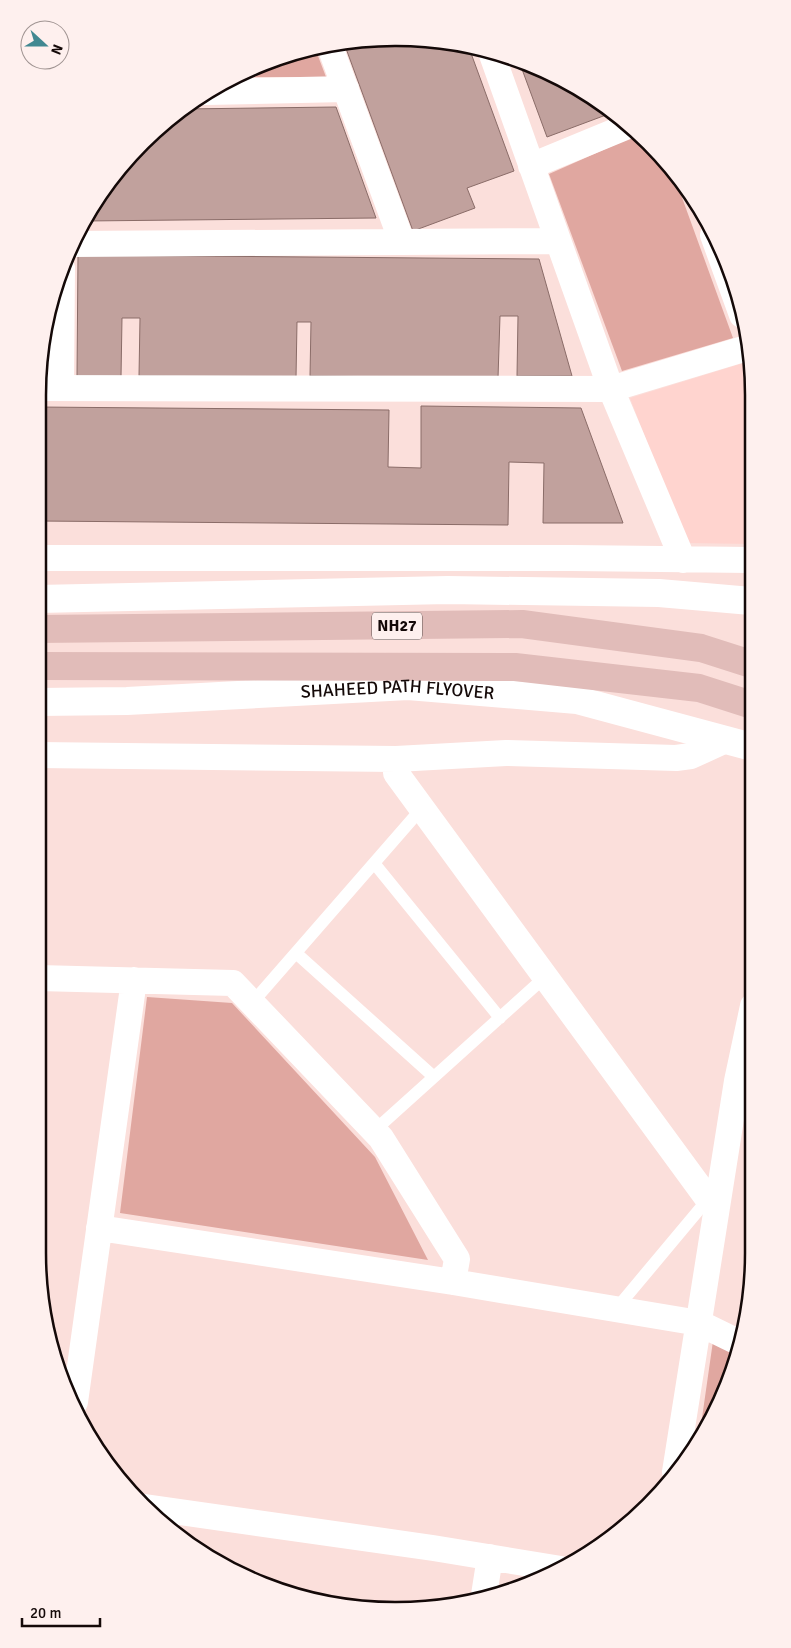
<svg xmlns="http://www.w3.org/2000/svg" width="791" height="1648" font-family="Signika,sans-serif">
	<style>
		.built { fill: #ffd4cf }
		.green { fill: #e0a7a0 }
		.building { fill: #c1a19d; stroke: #8a6c68 }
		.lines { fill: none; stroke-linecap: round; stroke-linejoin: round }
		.service { stroke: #fff; stroke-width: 12 }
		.minor { stroke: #fff; stroke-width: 26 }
		.tertiary { stroke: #fff; stroke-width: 28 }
		.trunk { stroke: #e1bcb9; stroke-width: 28 }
		.labels { text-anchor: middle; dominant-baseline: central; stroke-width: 4.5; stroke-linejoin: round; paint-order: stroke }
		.shield { fill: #fef0ee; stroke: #5a4e4d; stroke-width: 1 }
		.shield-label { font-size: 16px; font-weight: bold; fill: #140908 }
		.street-label { font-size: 18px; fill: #140908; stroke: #fef0ee }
		.rim { fill: none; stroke: #140908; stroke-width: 2.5 }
	</style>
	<rect width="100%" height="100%" fill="#fbdfdb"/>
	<path class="built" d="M750 361 751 544 686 543 630 398Z"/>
	<path class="green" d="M315 48 326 77H236L259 65Z
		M637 135 672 170 733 338 622 371 549 174Z
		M147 997 232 1003 375 1157 428 1260 120 1213Z
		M713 1341 737 1354 726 1390 700 1432Z"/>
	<path class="building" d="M396 38 468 45 514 171 467 188 475 208 413 231 344 43Z
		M519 61 533 65 614 112 547 137Z
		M336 107 376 218 85 221 98 196 143 142 183 109Z
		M78 255 539 259 572 376H517L518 316H500L498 378 310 376 311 322H297L296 378 139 376 140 318H122L121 377 77 376Z
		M421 406 581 408 623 523H543L544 463 509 462 508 525 38 521V407L389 410 388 467 421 468Z"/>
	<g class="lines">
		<path class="service" d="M374 863 500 1018
			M296 953 434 1077
			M252 1003 422 808
			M374 1131 545 977
			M616 1309 708 1199"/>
		<path class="minor" d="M329 44 402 242
			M491 52 611 389 683 560
			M207 92 346 89
			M531 166 628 126
			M713 235 742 315
			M72 244 558 241
			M38 388 611 389 750 347
			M61 388 62 268
			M38 558H571L751 560
			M38 755 396 759 506 753 676 758 691 756 726 740
			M396 759V773L708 1199H718
			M38 978 233 983 381 1138 457 1259 453 1282
			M99 1228 453 1282 699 1323 740 1343
			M75 1402 134 980
			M675 1472 737 1081 753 1006
			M145 1507 433 1548 561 1569
			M484 1595 490 1557"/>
		<g class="tertiary">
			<path d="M38 599 448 590 659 593 751 601"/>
			<path id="s1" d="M38 702 127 701 408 686 577 700 752 747"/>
		</g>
		<path class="trunk" d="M38 629 522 624 701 648 751 664
			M38 666 515 667 699 688 752 705"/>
	</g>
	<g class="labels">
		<rect class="shield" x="372" y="612.5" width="50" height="27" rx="4"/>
		<g class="shield-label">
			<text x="397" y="626">NH27</text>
		</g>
		<g class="street-label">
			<text stroke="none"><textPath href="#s1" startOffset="360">SHAHEED PATH FLYOVER</textPath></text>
		</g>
	</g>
	<path d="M0 0H791V1648H0ZM395 46H396A349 349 0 0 1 745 395V1253A349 349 0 0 1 396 1602H395A349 349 0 0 1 46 1253V395A349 349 0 0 1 395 46Z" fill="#fef0ee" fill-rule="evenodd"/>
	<path class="rim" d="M395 46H396A349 349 0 0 1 745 395V1253A349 349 0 0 1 396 1602H395A349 349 0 0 1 46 1253V395A349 349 0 0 1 395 46Z"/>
	<g transform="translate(45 45) rotate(111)"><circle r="24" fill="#fef0ee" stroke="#a09492"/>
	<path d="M0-4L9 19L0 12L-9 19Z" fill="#418891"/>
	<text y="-8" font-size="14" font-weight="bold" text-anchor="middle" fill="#140908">N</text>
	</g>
	<path d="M22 1618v8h78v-8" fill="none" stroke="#140908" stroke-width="2.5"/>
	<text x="30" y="1618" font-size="15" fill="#140908" stroke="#fef0ee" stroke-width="4" paint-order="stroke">20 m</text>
</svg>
